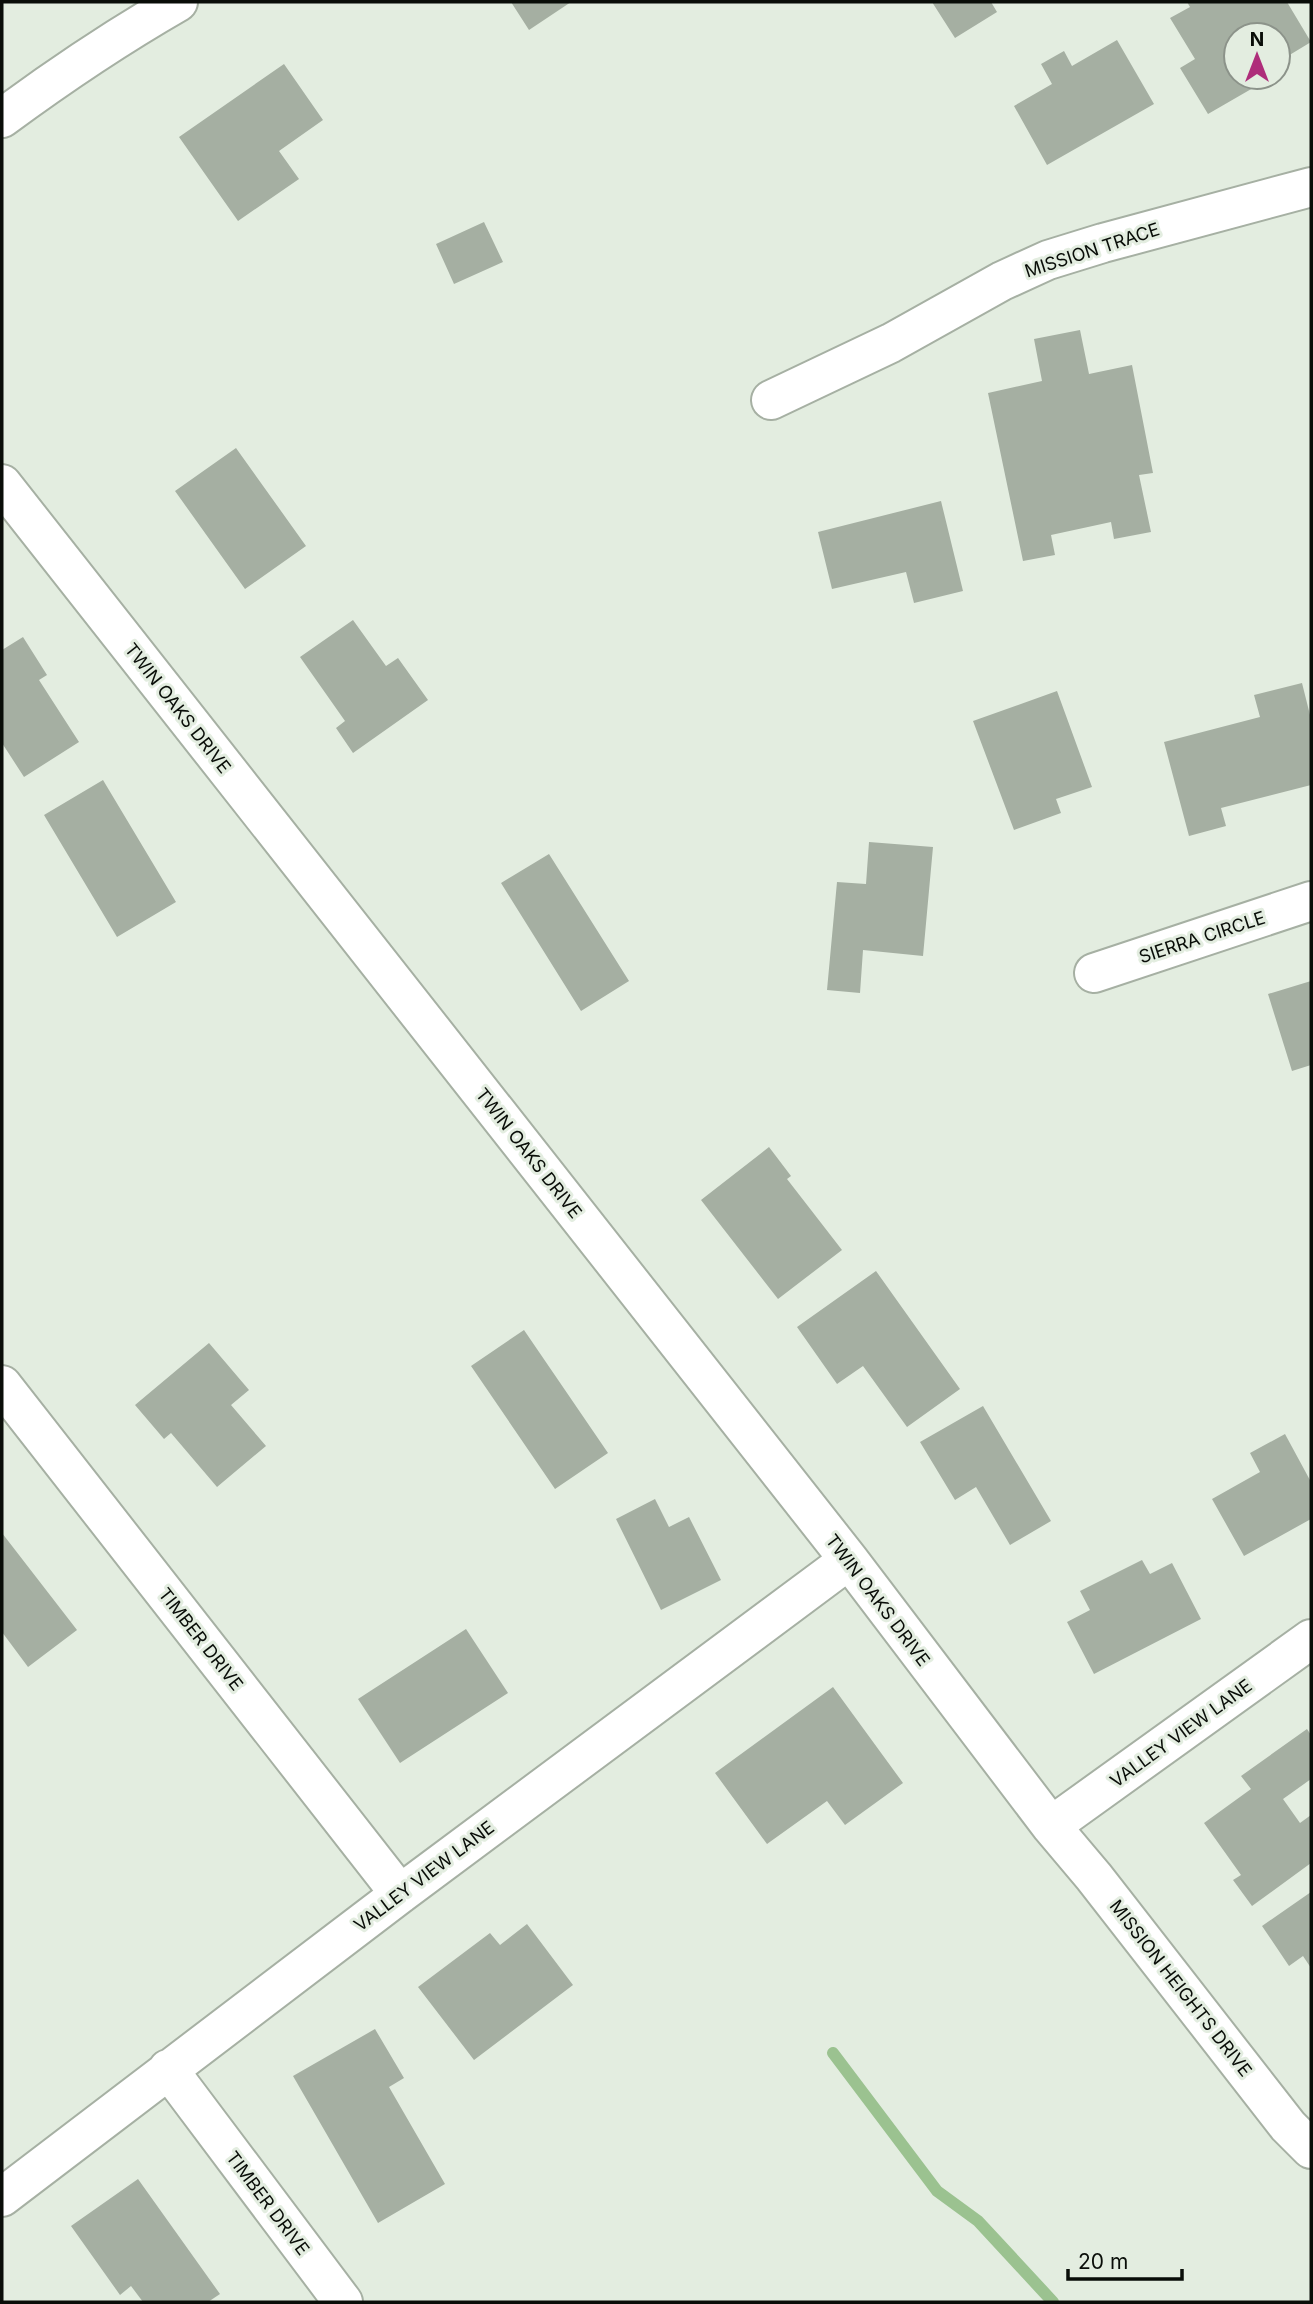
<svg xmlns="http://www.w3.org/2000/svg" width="1313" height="2304" font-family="Inter,sans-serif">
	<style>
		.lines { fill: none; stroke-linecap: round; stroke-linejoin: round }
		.stream { stroke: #9bc290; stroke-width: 12 }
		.building { fill: #a5afa2 }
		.minor-casing { stroke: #a6b0a3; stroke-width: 42 }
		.minor { stroke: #fff; stroke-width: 38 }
		.labels { text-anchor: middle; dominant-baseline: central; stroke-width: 6; stroke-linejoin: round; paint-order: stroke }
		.street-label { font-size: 18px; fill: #090d08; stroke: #e3ede0 }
	</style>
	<rect width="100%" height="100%" fill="#e3ede0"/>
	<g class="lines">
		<path class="stream" d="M833 2053 937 2191 978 2221 1053 2302"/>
	</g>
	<path class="building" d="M511 2H571L529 30Z
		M932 2H991L997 12 955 38Z
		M1187 2H1287L1311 42 1278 62V35H1236V77H1247L1253 88 1208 114 1180 68 1195 59 1170 18 1190 7Z
		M1117 40 1154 104 1047 165 1014 106 1052 84 1041 64 1064 51 1072 66Z
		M284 64 323 120 279 151 299 179 238 221 179 137Z
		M484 222 503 262 454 284 436 244Z
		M1080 330 1089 374 1132 365 1153 473 1139 475 1151 532 1114 539 1111 522 1051 535 1055 555 1023 561 988 393 1042 381 1034 339Z
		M236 448 306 546 245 589 175 491Z
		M941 501 963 591 914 603 906 572 832 589 818 532Z
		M353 620 386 666 398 658 428 700 353 753 336 728 345 721 300 657Z
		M23 637 47 675 39 680 79 742 24 777 2 743V650Z
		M1302 683 1311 719V785L1221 808 1226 826 1189 836 1164 742 1260 717 1254 695Z
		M1057 691 1092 787 1056 799 1061 813 1014 830 973 721Z
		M103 780 176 902 117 937 44 815Z
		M869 842 933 847 923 956 863 950 860 993 827 990 837 882 866 884Z
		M549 854 629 981 581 1011 501 883Z
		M1311 981V1065L1292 1071 1268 994Z
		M769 1147 791 1176 787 1179 842 1250 778 1299 701 1200Z
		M876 1271 960 1389 907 1427 863 1366 837 1384 797 1327Z
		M524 1330 608 1453 555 1489 471 1366Z
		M209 1343 249 1390 231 1405 266 1446 217 1487 171 1433 164 1439 135 1405Z
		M983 1406 1051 1521 1010 1545 976 1487 955 1500 920 1442Z
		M1285 1434 1311 1482V1519L1244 1556 1212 1499 1260 1472 1250 1453Z
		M655 1499 669 1527 689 1517 721 1580 661 1610 616 1519Z
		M2 1533 77 1630 28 1667 2 1632Z
		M1142 1560 1150 1574 1172 1563 1201 1619 1094 1674 1067 1622 1090 1610 1080 1591Z
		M466 1629 508 1693 400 1763 358 1699Z
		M833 1687 903 1783 845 1825 827 1801 767 1844 715 1773Z
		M1307 1729 1311 1735V1779L1283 1799 1300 1823 1311 1815V1863L1252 1906 1233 1880 1241 1875 1204 1823 1251 1789 1241 1776Z
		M1311 1892V1968L1303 1956 1289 1966 1262 1926Z
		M527 1924 573 1985 474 2060 418 1987 490 1933 500 1945Z
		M375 2029 404 2078 389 2087 445 2184 378 2223 293 2076Z
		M138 2179 220 2294 208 2302H143L131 2286 120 2295 71 2226Z"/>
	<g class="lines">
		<g class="minor-casing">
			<path id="minor" d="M2 118C59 76 117 37 178 2
				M771 400 891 343 1002 281 1048 260 1103 243 1311 187
				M2 484 849 1560 1051 1826 1094 1877 1288 2126 1311 2149
				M1094 973 1311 901
				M2 1385 400 1894
				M1051 1826 1311 1639
				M168 2069 343 2302
				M2 2197 400 1894 849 1560"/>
		</g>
		<use href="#minor" class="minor"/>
	</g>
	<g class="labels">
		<g class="street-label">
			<text transform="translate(1092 250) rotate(-18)">MISSION TRACE</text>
			<text transform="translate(178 708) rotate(52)">TWIN OAKS DRIVE</text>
			<text transform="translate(1202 937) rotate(-18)">SIERRA CIRCLE</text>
			<text transform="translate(529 1153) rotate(52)">TWIN OAKS DRIVE</text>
			<text transform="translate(878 1600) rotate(53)">TWIN OAKS DRIVE</text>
			<text transform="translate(201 1639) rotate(52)">TIMBER DRIVE</text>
			<text transform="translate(1181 1733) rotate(-36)">VALLEY VIEW LANE</text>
			<text transform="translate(424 1876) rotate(-37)">VALLEY VIEW LANE</text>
			<text transform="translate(1181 1988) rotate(52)">MISSION HEIGHTS DRIVE</text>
			<text transform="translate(268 2203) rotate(53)">TIMBER DRIVE</text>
		</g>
	</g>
	<rect width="1313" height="2304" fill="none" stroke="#090d08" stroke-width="7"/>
	<g transform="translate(1257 56)"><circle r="33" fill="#e3ede0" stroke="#8c938a" stroke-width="2"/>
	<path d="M0-5L12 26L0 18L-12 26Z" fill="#ae2d7a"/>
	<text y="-10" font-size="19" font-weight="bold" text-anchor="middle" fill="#090d08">N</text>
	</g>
	<path d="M1068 2269v10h114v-10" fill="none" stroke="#090d08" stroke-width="3.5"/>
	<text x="1078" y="2269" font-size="21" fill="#090d08" stroke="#e3ede0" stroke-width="5" paint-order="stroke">20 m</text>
</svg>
